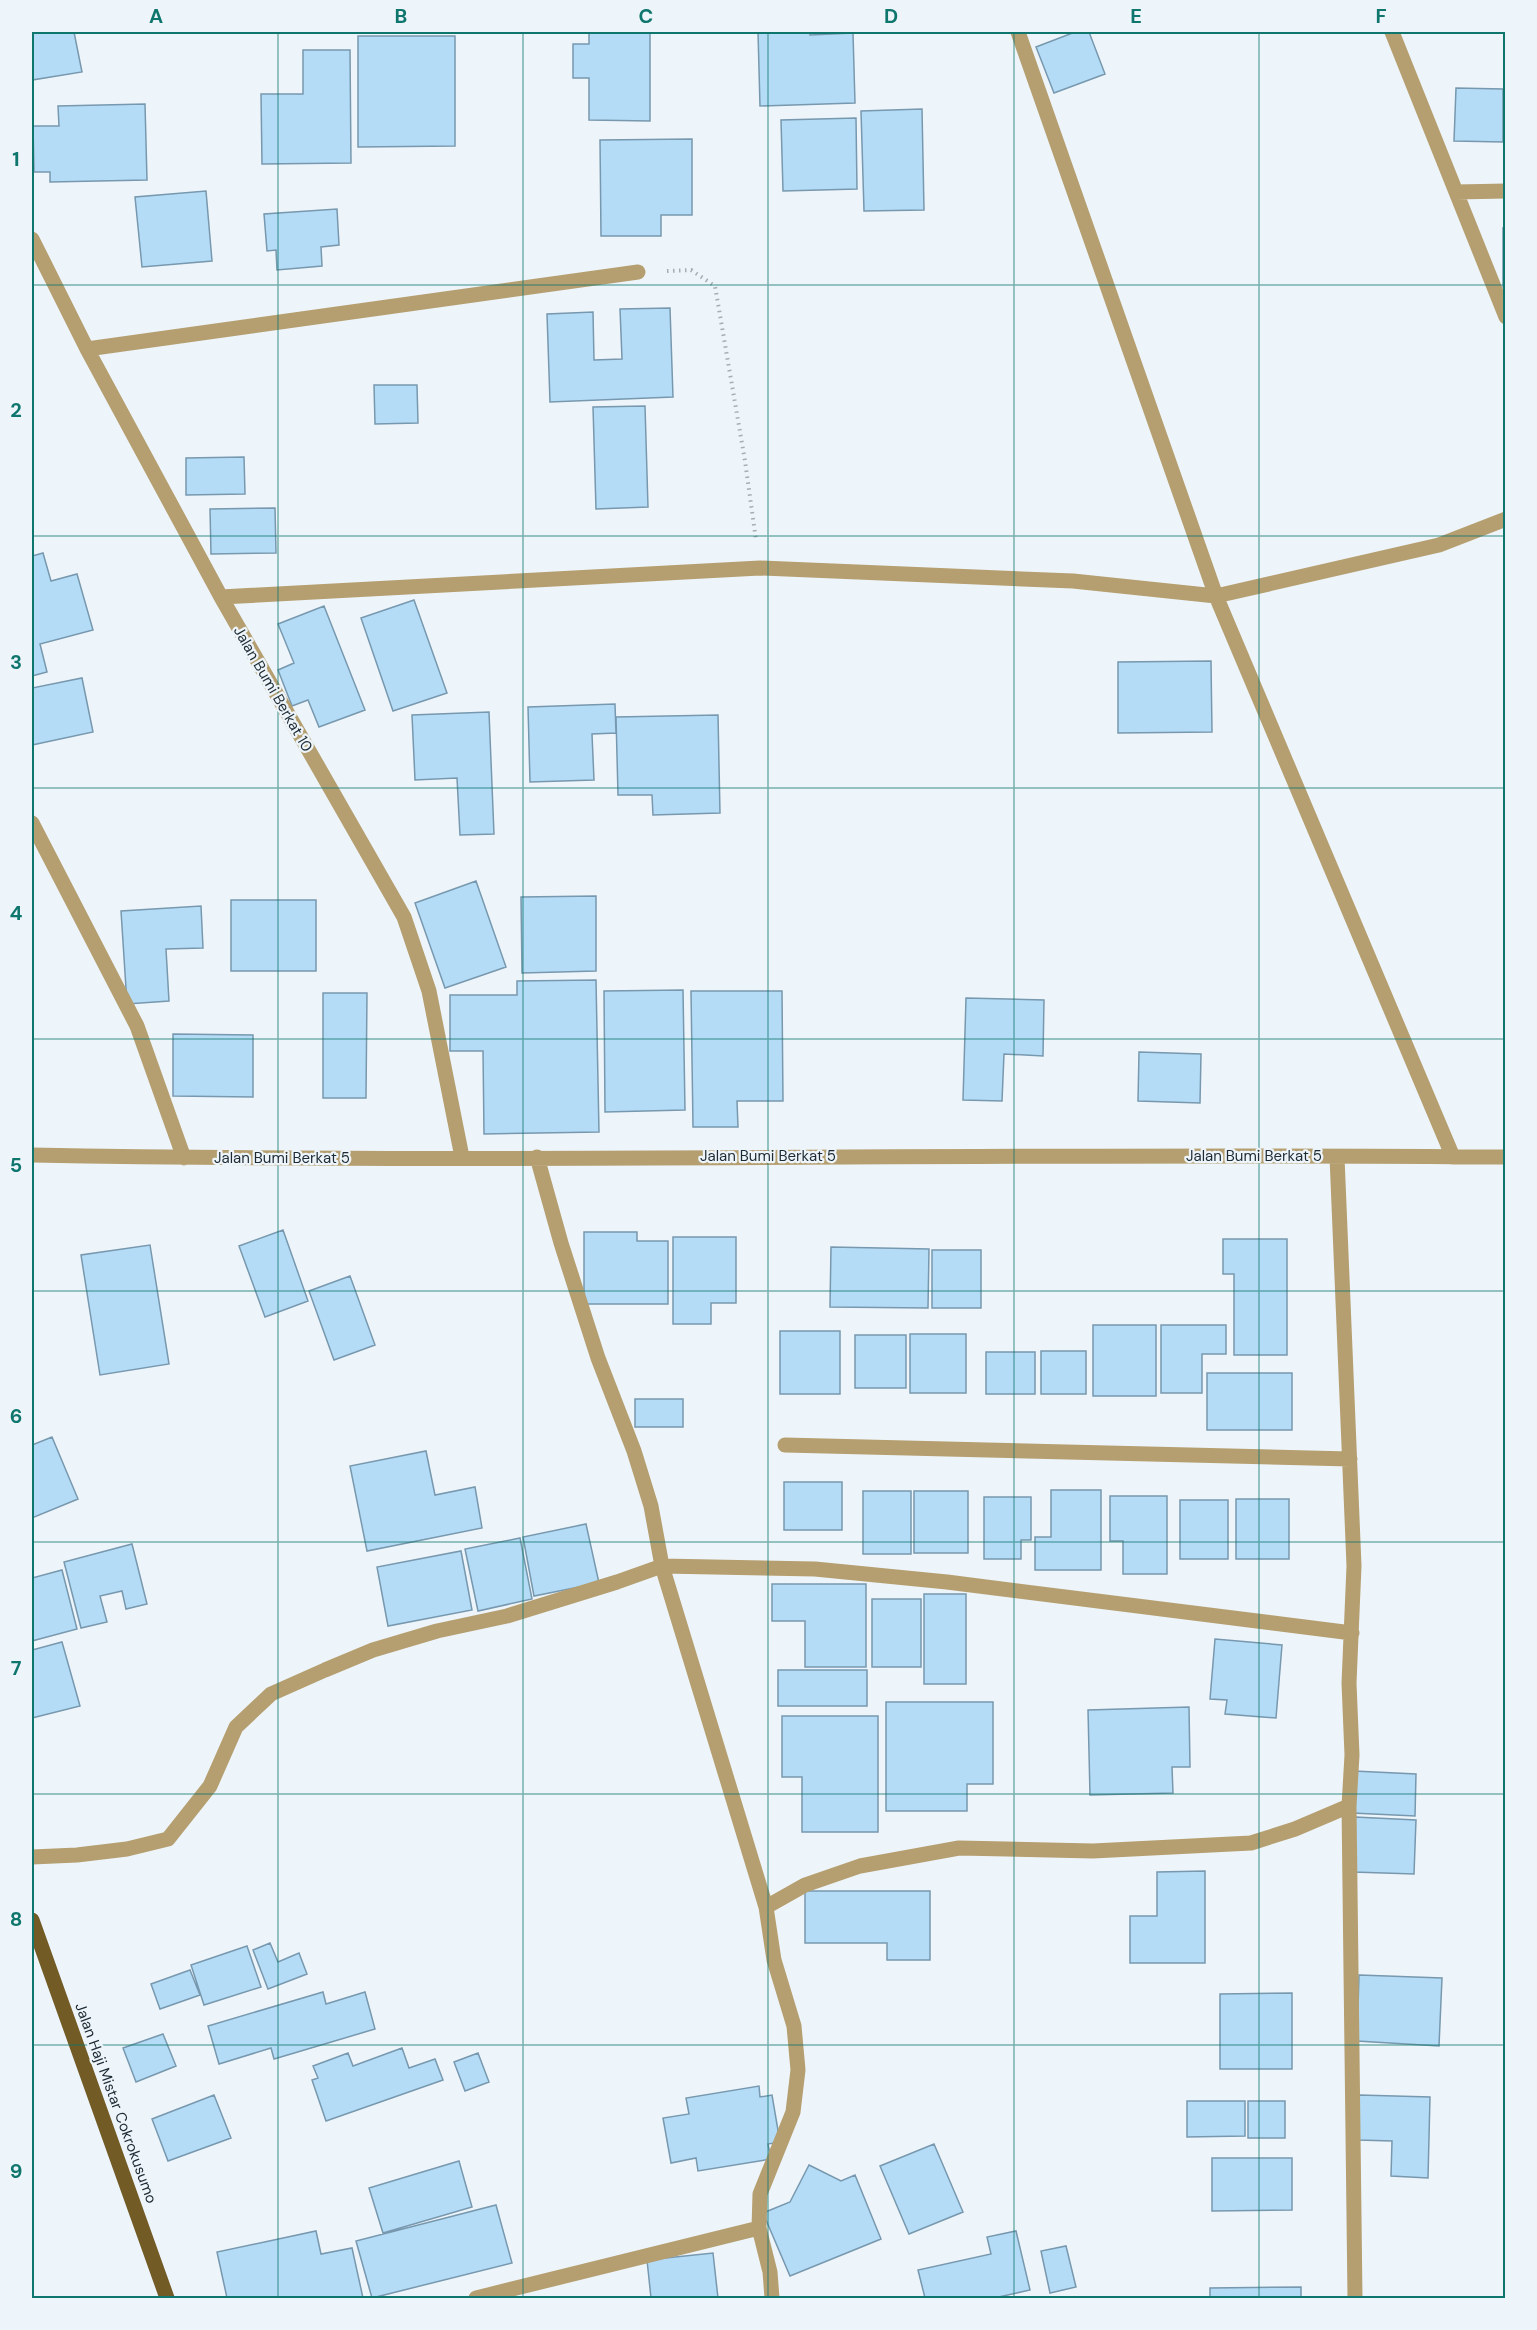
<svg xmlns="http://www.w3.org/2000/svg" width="1537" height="2330" font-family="'DM Sans',sans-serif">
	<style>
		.building { fill: #b4dcf6; stroke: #7798ae; stroke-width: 1.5 }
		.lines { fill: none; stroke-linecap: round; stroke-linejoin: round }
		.path { stroke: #a5aeb4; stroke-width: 4; stroke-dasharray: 1.5 4.5; stroke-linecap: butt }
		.minor { stroke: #b59f70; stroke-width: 15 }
		.primary { stroke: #725b25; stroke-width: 15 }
		.grid { fill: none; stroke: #0f766e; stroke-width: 1.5; stroke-opacity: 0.55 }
		.labels { text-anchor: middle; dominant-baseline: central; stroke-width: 4.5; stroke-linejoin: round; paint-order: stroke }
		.street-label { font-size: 15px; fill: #1d2a33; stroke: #eef5fa }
		.neatline { fill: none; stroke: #0f766e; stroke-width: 2 }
		.grid-label { font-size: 20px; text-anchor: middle; font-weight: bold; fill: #0f766e }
	</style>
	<rect width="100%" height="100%" fill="#eef5fa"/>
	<path class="building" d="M41 32H74L82 72 32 80V33Z
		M589 32H650V121L589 120V78H573V44H589Z
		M758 32H810V35L853 33 855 103 760 106Z
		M1075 32H1089L1105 74 1054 93 1036 47Z
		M358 36H455V146L358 147Z
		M303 50H350L351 163 262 164 261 94H303Z
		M1456 88 1503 89V142L1454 141Z
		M145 104 147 180 50 182V172H34L33 126H59L58 106Z
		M922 109 924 210 864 211 861 111Z
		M856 118 857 189 783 191 781 120Z
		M692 139V215H661V236H601L600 140Z
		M206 191 212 261 142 267 135 197Z
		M337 209 339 245 321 247 322 266 277 270 276 250 267 251 264 214Z
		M1503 228 1506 229V287H1503Z
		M670 308 673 397 550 402 547 314 593 312 594 360 622 359 620 309Z
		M374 385H417L418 423 375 424Z
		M645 406 648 507 596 509 593 407Z
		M244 457 245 494 186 495V458Z
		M275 508 276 553 211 554 210 509Z
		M43 553 51 581 77 574 93 630 40 644 47 672 32 676V556Z
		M414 600 447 693 393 711 361 618Z
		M324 606 365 710 319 727 308 700 292 706 278 670 294 663 278 624Z
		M1211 661 1212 732 1118 733V662Z
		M82 678 93 732 32 745V688Z
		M615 704 616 733 592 734 594 780 530 782 528 707Z
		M489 712 494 834 460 835 457 778 415 780 412 715Z
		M718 715 720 813 653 815 652 795H618L616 717Z
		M476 881 506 967 445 988 415 903Z
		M596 896V971L522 973 521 897Z
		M231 900H316V971H231Z
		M201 906 203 948 166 949 169 1001 127 1004 121 911Z
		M596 980 599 1132 484 1134 483 1051H450V995H517V981Z
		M683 990 685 1110 605 1112 604 991Z
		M691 991H782L783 1101H737L738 1127H693Z
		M323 993H367L366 1098H323Z
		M966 998 1044 1000 1043 1056 1004 1054 1002 1101 963 1100Z
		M173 1034 253 1035V1097L173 1096Z
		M1139 1052 1201 1054 1200 1103 1138 1101Z
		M283 1230 308 1301 265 1317 239 1246Z
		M584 1232H637V1241H668V1304H584Z
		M673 1237H736V1303H711V1324H673Z
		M1223 1239H1287V1355H1234V1274H1223Z
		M150 1245 169 1364 100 1375 81 1255Z
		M831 1247 929 1249 928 1308 830 1307Z
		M932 1250H981V1308H932Z
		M350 1276 375 1345 334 1360 309 1291Z
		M1093 1325H1156V1396H1093Z
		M1161 1325H1226V1354H1202V1393H1161Z
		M780 1331H840V1394H780Z
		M910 1334H966V1393H910Z
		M855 1335H906V1388H855Z
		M1041 1351H1086V1394H1041Z
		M986 1352H1035V1394H986Z
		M1207 1373H1292V1430H1207Z
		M635 1399H683V1427H635Z
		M52 1437 78 1499 32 1518V1445Z
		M426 1451 435 1495 475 1487 482 1528 367 1551 350 1466Z
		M784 1482H842V1530H784Z
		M1051 1490H1101V1570H1035V1537H1051Z
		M863 1491H911V1554H863Z
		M914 1491H968V1553H914Z
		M1110 1496H1167V1574H1123V1541H1110Z
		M984 1497H1031V1540H1021V1559H984Z
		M1236 1499H1289V1559H1236Z
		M1180 1500H1228V1559H1180Z
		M586 1524 599 1583 534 1596 523 1537Z
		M520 1538 532 1599 478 1611 465 1549Z
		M132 1544 147 1604 126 1609 122 1591 100 1596 107 1622 81 1628 64 1562Z
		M461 1551 472 1610 388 1626 377 1567Z
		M62 1570 77 1629 32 1641V1578Z
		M772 1584H866V1667H805V1621H772Z
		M924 1594H966V1684H924Z
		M872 1599H921V1667H872Z
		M1215 1639 1282 1645 1276 1718 1225 1714 1227 1700 1210 1699Z
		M62 1642 80 1706 32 1718V1650Z
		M778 1670H867V1706H778Z
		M886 1702H993V1784H967V1811H886Z
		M1189 1707 1190 1767H1172L1173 1793 1090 1795 1088 1710Z
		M782 1716H878V1832H802V1777H782Z
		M1354 1771 1416 1774 1415 1816 1352 1813Z
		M1355 1817 1416 1820 1414 1874 1353 1872Z
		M1205 1871V1963H1130V1916H1157V1872Z
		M805 1891H930V1960H887V1943H805Z
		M270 1943 278 1962 299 1953 307 1974 268 1989 253 1950Z
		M247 1946 261 1987 204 2005 191 1965Z
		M190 1970 200 1995 160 2009 151 1984Z
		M1359 1975 1442 1978 1439 2046 1357 2041Z
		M323 1992 326 2004 365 1992 375 2029 274 2059 271 2048 219 2064 208 2026Z
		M1292 1993V2069H1220V1994Z
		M163 2034 176 2066 136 2082 123 2048Z
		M402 2048 409 2068 435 2059 443 2080 326 2121 312 2080 318 2078 313 2066 348 2053 353 2066Z
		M478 2053 489 2082 465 2091 454 2062Z
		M759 2086 760 2097 772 2095 780 2142 768 2144 771 2159 698 2171 696 2158 671 2163 663 2118 689 2114 686 2098Z
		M214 2095 231 2138 168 2161 152 2119Z
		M1359 2095 1430 2097 1428 2178 1391 2176 1392 2141 1358 2140Z
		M1187 2101H1245V2136L1187 2137Z
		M1248 2101H1285V2138H1248Z
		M934 2144 963 2212 909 2234 880 2166Z
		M1212 2158H1292V2210L1212 2211Z
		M459 2161 472 2207 383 2233 369 2188Z
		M809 2165 841 2181 855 2175 881 2239 790 2276 763 2213 790 2202Z
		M496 2205 512 2263 372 2298 356 2241Z
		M316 2231 321 2254 352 2248 363 2298H227L217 2252Z
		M1016 2231 1030 2290 994 2298H925L918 2270 991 2254 987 2237Z
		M1066 2246 1076 2287 1050 2293 1041 2251Z
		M713 2253 718 2298H651L647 2260Z
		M1301 2287V2298H1210V2288Z"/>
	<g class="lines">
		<path class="path" d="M667 271 691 270 715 286 745 461 756 540"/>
		<path class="minor" d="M1018 32 1216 596 1453 1157
			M1392 32 1506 317
			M1456 192 1506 191
			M32 239 87 349 221 597 404 917 429 991 462 1157
			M87 349 638 272
			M221 597 760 568 1073 581 1216 596 1439 545 1506 519
			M32 823 137 1026 184 1158
			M32 1155C523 1164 1014 1152 1506 1157
			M785 1445 1350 1459
			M1349 1806 1355 2298
			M32 1857 77 1855 127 1849 168 1839 210 1786 236 1727 271 1694 325 1670 373 1650 437 1631 507 1616 617 1582 662 1566 651 1506 634 1451 598 1358 561 1243 537 1157
			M766 1907 662 1566 815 1569 947 1582 1352 1633
			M476 2298 759 2228
			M772 2298 770 2272 759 2228 760 2194 793 2112 798 2070 794 2026 774 1960 766 1907 805 1885 860 1866 959 1848 1093 1851 1251 1843 1295 1829 1349 1806 1352 1755 1349 1683 1354 1566 1337 1157"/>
		<path class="primary" d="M32 1920 167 2298"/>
	</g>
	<path class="grid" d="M278 32V2298M523 32V2298M768 32V2298M1014 32V2298M1259 32V2298M32 285H1506M32 536H1506M32 788H1506M32 1039H1506M32 1291H1506M32 1542H1506M32 1794H1506M32 2045H1506"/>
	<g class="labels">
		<g class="street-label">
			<text transform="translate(273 689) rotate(60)">Jalan Bumi Berkat 10</text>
			<text x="768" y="1156">Jalan Bumi Berkat 5</text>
			<text x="1254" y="1156">Jalan Bumi Berkat 5</text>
			<text x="282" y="1158">Jalan Bumi Berkat 5</text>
			<text transform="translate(116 2103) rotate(70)">Jalan Haji Mistar Cokrokusumo</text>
		</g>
	</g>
	<rect width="1537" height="2330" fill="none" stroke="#eef5fa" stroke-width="66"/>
	<rect x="33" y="33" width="1471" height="2264" class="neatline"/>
	<g class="grid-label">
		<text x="156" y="23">A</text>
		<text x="401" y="23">B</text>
		<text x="646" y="23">C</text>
		<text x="891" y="23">D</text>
		<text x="1136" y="23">E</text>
		<text x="1381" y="23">F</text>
		<text x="16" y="166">1</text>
		<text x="16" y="417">2</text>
		<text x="16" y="669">3</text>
		<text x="16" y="920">4</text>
		<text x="16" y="1172">5</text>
		<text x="16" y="1423">6</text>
		<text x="16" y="1675">7</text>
		<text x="16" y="1926">8</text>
		<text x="16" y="2178">9</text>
	</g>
</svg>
